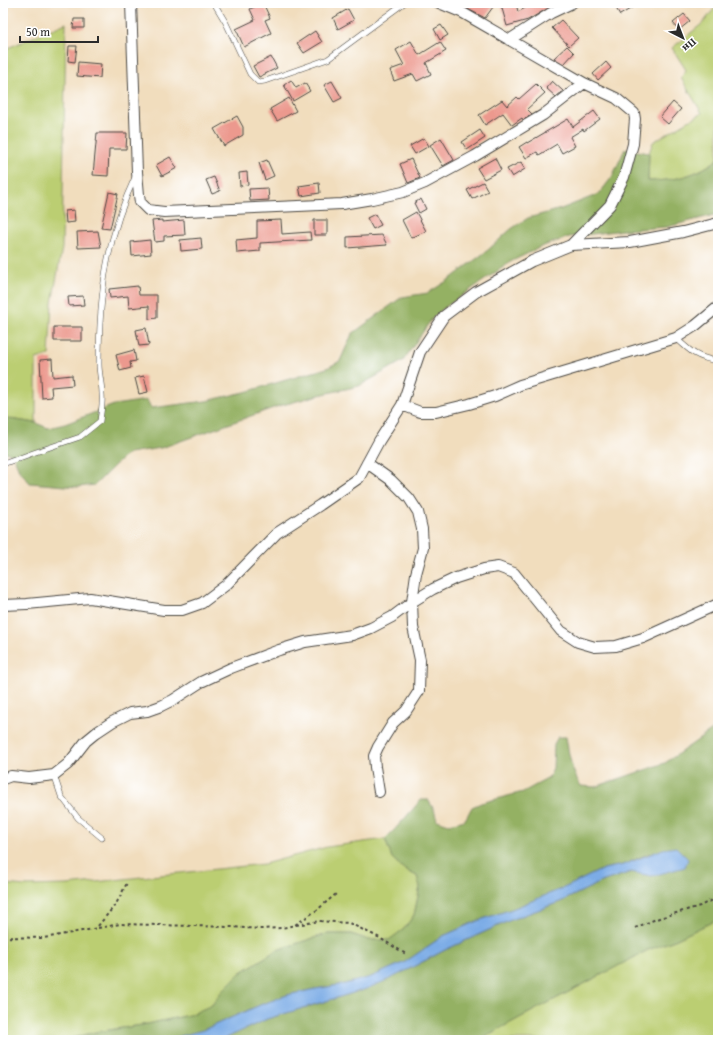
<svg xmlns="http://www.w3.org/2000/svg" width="721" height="1043" font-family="'Gentium Book Plus',serif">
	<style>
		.green { fill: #bbce72; stroke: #737c4e }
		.forest { fill: #94b164; stroke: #606e48 }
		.water { fill: #7cace6; stroke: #546c88 }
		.building { fill: #ec998e }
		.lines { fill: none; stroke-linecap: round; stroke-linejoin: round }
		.lane-casing { stroke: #494641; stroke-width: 6 }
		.street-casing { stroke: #494641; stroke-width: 12 }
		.path { stroke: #494641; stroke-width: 2; stroke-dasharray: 3 3; stroke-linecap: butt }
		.lane { stroke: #fff; stroke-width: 5 }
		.street { stroke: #fff; stroke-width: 10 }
	</style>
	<rect width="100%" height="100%" fill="#fff"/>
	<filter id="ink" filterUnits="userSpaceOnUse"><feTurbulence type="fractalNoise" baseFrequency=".025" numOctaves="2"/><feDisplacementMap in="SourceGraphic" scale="8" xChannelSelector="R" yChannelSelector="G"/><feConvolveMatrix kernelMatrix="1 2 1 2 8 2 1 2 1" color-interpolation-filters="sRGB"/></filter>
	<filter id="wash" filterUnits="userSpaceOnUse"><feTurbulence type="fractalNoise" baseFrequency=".012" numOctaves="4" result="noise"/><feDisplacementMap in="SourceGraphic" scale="16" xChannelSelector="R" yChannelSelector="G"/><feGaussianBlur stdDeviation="0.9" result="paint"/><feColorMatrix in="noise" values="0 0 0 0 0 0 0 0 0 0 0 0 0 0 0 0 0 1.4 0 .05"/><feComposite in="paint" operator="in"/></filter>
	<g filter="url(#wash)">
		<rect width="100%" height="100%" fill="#f1ddbd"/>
		<path class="green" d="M718 4V159C698 175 674 181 648 181L649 153 653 142 702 113 681 78 686 70 672 48 703 23Z
			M66 23 62 248 52 303 49 355 36 359V423L3 418V50Z
			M385 839 392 858 405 870 417 876 420 887 414 915 404 929 389 940H369L351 934H326L277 950 240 973 222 991 212 1005 190 1015 142 1025 96 1032 65 1040H3V884L26 886 67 885 264 864 327 847Z
			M718 919V1040H478L648 950 677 939Z"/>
		<path class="forest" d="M625 149 649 153 648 181C674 181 698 175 718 159V214L667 227 623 230 569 237 543 246 512 261 444 308 431 320 403 361 359 386 319 395 279 406 161 448 129 453 116 464 95 485 78 487 30 483 19 470 13 455 3 451V418L36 423 48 428 65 424 114 405 147 400 151 408 206 401 245 392 327 368 340 361 352 334 402 297 428 293 450 279 488 250 511 229 528 218 561 209 599 194 612 177Z
			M718 726V919L677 939 648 950 478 1040H222L267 1019 366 989 413 967 445 950 513 919 560 902 601 882 631 872 652 876 650 853 623 865 603 869 566 887 512 909 477 921 443 936 405 962 371 977 345 984 315 989 287 995 260 1005 203 1030 171 1039 65 1040 96 1032 142 1025 190 1015 212 1005 222 991 240 973 277 950 326 934H351L369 940H389L404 929 414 915 420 887 417 876 405 870 392 858 385 839C398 827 409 813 421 800H428L434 809 437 820 449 824 465 820 472 807 481 803 523 792 549 778 553 768 554 744 558 737H566C569 754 571 771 581 786L595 787 665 763Z"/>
		<path class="water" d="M676 847 688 859 685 867 652 876 631 872 601 882 560 902 513 919 445 950 392 978 366 989 267 1019 222 1040H165L203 1030 260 1005 287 995 315 989 345 984 371 977 405 962 443 936 477 921 512 909 566 887 603 869 623 865 663 849Z"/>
		<g id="blocks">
			<path class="building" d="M263 3 270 18 265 20 271 33 244 47 236 29 255 20 250 9Z
				M456 3H496L485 18Z
				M509 3H516L518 12 534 3H557L528 20 507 26 501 5Z
				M613 3H640L620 15Z
				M348 9 354 20 338 29 333 18Z
				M684 14 690 21 679 30 673 23Z
				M74 19H84V28H73Z
				M561 20 578 38 569 46 552 28Z
				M441 25 448 35 440 40 434 29Z
				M315 31 322 42 304 53 297 43Z
				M411 41 419 55 440 42 446 51 426 63 431 74 417 81 413 74 394 81 390 70 404 65 396 50Z
				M69 46H77L75 62 68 61Z
				M567 46 574 53 564 64 554 58Z
				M271 57 277 68 259 77 253 66Z
				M78 62 101 64 100 78 77 76Z
				M606 62 611 68 598 80 593 74Z
				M291 80 296 88 305 83 310 91 293 101 284 85Z
				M332 81 342 98 334 102 324 85Z
				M552 81 563 91 556 97 546 88Z
				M536 84 545 93 527 109 532 114 523 120 522 118 512 125 503 113 485 125 479 115 502 100 507 106 517 97 519 99Z
				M289 98 296 111 277 121 270 109Z
				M673 102 681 109 668 124 660 117Z
				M594 111 600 119 584 131 583 129 570 137 575 146 562 153 557 144 539 155 537 152 526 158 519 147 527 142V143L568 119 573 127Z
				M237 116 243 127V135L224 146 214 129Z
				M480 130 485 138 467 150 462 142Z
				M97 133H127L126 149H109L108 176 93 175Z
				M424 138 429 146 415 154 410 146Z
				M441 138 454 160 443 166 430 145Z
				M170 157 177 168 162 176 156 165Z
				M495 158 501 170 484 179 477 168Z
				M411 159 420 178 408 183 400 164Z
				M267 160 274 176 265 180 259 163Z
				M521 162 525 169 512 177 507 169Z
				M247 172 248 185 240 186 239 173Z
				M214 177 220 191 212 194 206 180Z
				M483 182 488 191 472 199 467 190Z
				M319 183 320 193 301 196 299 186Z
				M268 188 269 200 250 201 249 189Z
				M109 192 118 194 110 229 101 228Z
				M421 199 426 209 419 213 414 203Z
				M74 210 75 222 66 223 65 211Z
				M416 212 426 231 411 238 402 220Z
				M375 214 381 225 373 229 367 218Z
				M162 220V222L184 220 185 235 164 236V241L155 242 152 221Z
				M281 220 282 234 310 232 311 240 260 243V251L237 253 236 240 257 238V221Z
				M314 220H327V235H314Z
				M98 231 101 247 78 248 77 232Z
				M382 235 387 245 347 248V237Z
				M201 238 202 249 181 251 180 240Z
				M150 240 151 254 132 256 131 242Z
				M138 286 139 295H157V318L149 319V306L129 308 128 296 110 298 109 289Z
				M83 296 84 305 69 306 68 297Z
				M54 327H82V341H54Z
				M146 328 149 345 139 346 136 330Z
				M134 350 136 361 130 362 131 368 120 371 116 355Z
				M52 359 53 377 72 375 73 385 51 387 52 397 42 398 40 360Z
				M144 376 148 392 139 394 135 378Z"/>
		</g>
	</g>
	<g filter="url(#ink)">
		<use href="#blocks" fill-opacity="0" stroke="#494641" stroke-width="1"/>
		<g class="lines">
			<g class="lane-casing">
				<path id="lane" d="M214 3 226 23 250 74 258 82 265 81 328 59 404 3
					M676 338C691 352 697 358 718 361
					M3 464 33 453 80 437 100 421C101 412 103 403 102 394 102 384 99 374 99 364 99 295 106 238 136 175
					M54 775 61 796 78 818 102 838"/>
			</g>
			<g class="street-casing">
				<path id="street" d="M131 3 137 172 139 195 140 202 148 210 164 212 342 204 372 199 403 192 425 183 475 156 543 115 584 83 616 98 634 113 635 119 633 144 624 177 610 205 571 245
					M439 3 463 13 584 83
					M509 40 551 13 572 3
					M402 405 420 412H436L469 404 495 396 520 385 676 338 695 326 718 307
					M367 463 391 480 409 498 418 512 422 529 423 548 416 574 412 602 413 627 420 660 419 691 406 711 393 723 378 747 374 756 375 767 379 792
					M3 605 27 604 90 598 164 610H182L202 603 226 585 277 533 320 505 359 478 379 441 402 405 420 352 444 316 476 292 532 261 571 245 630 242 683 232 718 223
					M3 779 11 776 29 778 54 775 68 764 86 741 97 732 112 722 130 713 147 711 161 706 173 700 201 682 231 668 279 650 305 642 352 635 371 628 392 617 412 602 433 589 456 578 484 569 498 567 514 573 561 631 578 642 595 647 616 646 643 638 718 604"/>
			</g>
			<path class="path" d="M296 925 319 921 349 923 378 937 406 954
				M98 926 116 904 127 883
				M635 928 656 919 700 906 718 897
				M3 937 44 938 120 924 231 927 260 929 282 928 295 925 317 910 336 894"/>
			<use href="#lane" class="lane"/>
			<use href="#street" class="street"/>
		</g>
	</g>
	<rect width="721" height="1043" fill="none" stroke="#fff" stroke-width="16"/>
	<g transform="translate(683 38) rotate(138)" stroke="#ffffff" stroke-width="3" paint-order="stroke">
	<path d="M0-3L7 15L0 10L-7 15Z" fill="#2b2b2b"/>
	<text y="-6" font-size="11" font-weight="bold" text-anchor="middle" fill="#2b2b2b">Пн</text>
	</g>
	<path d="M20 36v6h78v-6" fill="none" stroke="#2b2b2b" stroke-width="2"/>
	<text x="26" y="36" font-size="12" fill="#2b2b2b" stroke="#ffffff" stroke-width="3" paint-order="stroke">50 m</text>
</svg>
